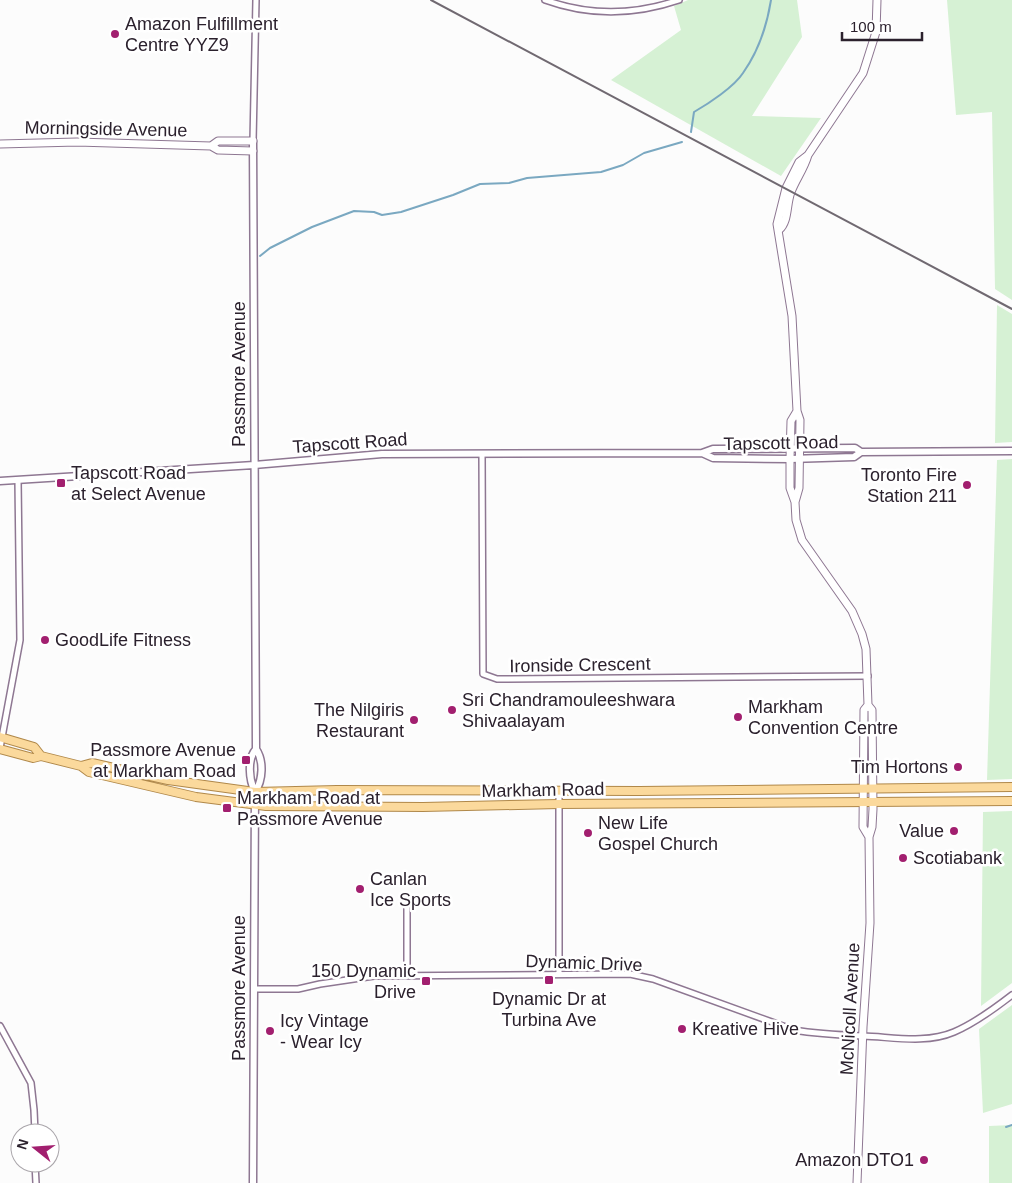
<svg xmlns="http://www.w3.org/2000/svg" width="1012" height="1183" font-family="Arial,sans-serif">
	<style>
		.green { fill: #d6f1d4 }
		.lines { fill: none; stroke-linecap: round; stroke-linejoin: round }
		.stream { stroke: #7aa8c1; stroke-width: 2 }
		.minor-casing { stroke: #8e7792; stroke-width: 8 }
		.tertiary-casing { stroke: #8e7792; stroke-width: 9 }
		.secondary-casing { stroke: #8e7792; stroke-width: 9 }
		.primary-casing { stroke: #b0884a; stroke-width: 10 }
		.minor { stroke: #fff; stroke-width: 5 }
		.tertiary { stroke: #fff; stroke-width: 6 }
		.secondary { stroke: #fff; stroke-width: 7 }
		.primary { stroke: #fbd99c; stroke-width: 8 }
		.rail { stroke: #706971; stroke-width: 2 }
		.poi-dot { fill: #a21f6f; stroke: #fff; stroke-width: 2 }
		.labels { text-anchor: middle; dominant-baseline: central; stroke-width: 5; stroke-linejoin: round; paint-order: stroke }
		.poi-label { font-size: 18px; fill: #2b212d; stroke: #fff; text-anchor: start }
		.street-label { font-size: 18px; fill: #2b212d; stroke: #fff }
	</style>
	<rect width="100%" height="100%" fill="#fcfcfc"/>
	<path class="green" d="M688 0H797L802 37 752 116 821 118 781 176 611 80 681 30 674 6Z
		M947 0H1012V300L995 289 992 112 956 115Z
		M997 305 1012 314V442L995 443Z
		M1012 459V779L987 780 997 460Z
		M1012 811V983L981 1006 983 812Z
		M1012 1005V1104L983 1113 979 1029Z
		M1012 1125V1183H989V1126Z"/>
	<g class="lines">
		<path class="stream" d="M691 132 694 112C708 104 734 87 743 73 758 52 767 25 771 0
			M260 256 270 248 312 227 354 211 374 212 382 215 401 212 453 195 480 184 509 183 527 178 601 172 623 165 644 153 682 142
			M1006 1127 1012 1125"/>
		<g class="minor-casing">
			<path id="minor" d="M545 0C589 16 635 15 679 0
				M253 141 256 0
				M482 454 483 674 497 679 868 676
				M0 748 20 640 18 480
				M559 791V974
				M407 975V900
				M255 989H298L320 984 374 976 630 974 653 979 794 1030C817 1034 839 1035 863 1036 893 1037 926 1044 954 1032 975 1023 994 1009 1012 995
				M0 1026 31 1083 34 1110 35 1133
				M35 1163 36 1183"/>
		</g>
		<g class="tertiary-casing">
			<path id="tertiary" d="M253 141 256 749C264 761 263 780 255 792
				M702 453 713 458 790 459 854 457 861 452
				M0 481 254 465 382 454 702 453 713 449 855 448 861 452 1012 451
				M253 1183 255 792C249 780 247 759 256 749"/>
		</g>
		<g class="secondary-casing">
			<path id="secondary" d="M0 144 77 142 211 146 218 150 253 151
				M211 146 218 141H253
				M779 230C789 221 786 205 791 192 796 179 804 169 808 155
				M797 411 791 421 790 459V488L795 502 796 520 802 540 852 611 862 634 866 649 868 705 872 710 873 809 872 827 869 837 870 923 863 1027 857 1183
				M795 502 799 488 800 420 797 411 792 316 777 224 786 188 799 162 808 155 863 73 876 32 877 0
				M868 705 864 710 863 827 869 837"/>
		</g>
		<g class="primary-casing">
			<path id="primary" d="M0 737 34 747 41 756
				M0 749 33 758 41 756 81 766 89 772 196 797 266 806 423 807 559 804 1012 801
				M81 766 92 763 168 780 255 792 337 790 639 791 1012 787"/>
		</g>
		<use href="#minor" class="minor"/>
		<use href="#tertiary" class="tertiary"/>
		<use href="#secondary" class="secondary"/>
		<use href="#primary" class="primary"/>
		<path class="rail" d="M431 0 1012 309"/>
	</g>
	<g class="poi-dot">
		<circle cx="115" cy="34" r="5"/>
		<rect x="56" y="478" width="10" height="10" rx="2.5"/>
		<circle cx="967" cy="485" r="5"/>
		<circle cx="45" cy="640" r="5"/>
		<circle cx="452" cy="710" r="5"/>
		<circle cx="738" cy="717" r="5"/>
		<circle cx="414" cy="720" r="5"/>
		<rect x="241" y="755" width="10" height="10" rx="2.5"/>
		<circle cx="958" cy="767" r="5"/>
		<rect x="222" y="803" width="10" height="10" rx="2.5"/>
		<circle cx="954" cy="831" r="5"/>
		<circle cx="588" cy="833" r="5"/>
		<circle cx="903" cy="858" r="5"/>
		<circle cx="360" cy="889" r="5"/>
		<rect x="544" y="975" width="10" height="10" rx="2.5"/>
		<rect x="421" y="976" width="10" height="10" rx="2.5"/>
		<circle cx="682" cy="1029" r="5"/>
		<circle cx="270" cy="1031" r="5"/>
		<circle cx="924" cy="1160" r="5"/>
	</g>
	<g class="labels">
		<g class="poi-label">
			<text x="125" y="24">Amazon Fulfillment<tspan x="125" dy="21">Centre YYZ9</tspan></text>
			<text x="71" y="473">Tapscott Road<tspan x="71" dy="21">at Select Avenue</tspan></text>
			<text x="957" y="475" text-anchor="end">Toronto Fire<tspan x="957" dy="21">Station 211</tspan></text>
			<text x="55" y="640">GoodLife Fitness</text>
			<text x="462" y="700">Sri Chandramouleeshwara<tspan x="462" dy="21">Shivaalayam</tspan></text>
			<text x="748" y="707">Markham<tspan x="748" dy="21">Convention Centre</tspan></text>
			<text x="404" y="710" text-anchor="end">The Nilgiris<tspan x="404" dy="21">Restaurant</tspan></text>
			<text x="236" y="750" text-anchor="end">Passmore Avenue<tspan x="236" dy="21">at Markham Road</tspan></text>
			<text x="948" y="767" text-anchor="end">Tim Hortons</text>
			<text x="237" y="798">Markham Road at<tspan x="237" dy="21">Passmore Avenue</tspan></text>
			<text x="598" y="823">New Life<tspan x="598" dy="21">Gospel Church</tspan></text>
			<text x="944" y="831" text-anchor="end">Value</text>
			<text x="913" y="858">Scotiabank</text>
			<text x="370" y="879">Canlan<tspan x="370" dy="21">Ice Sports</tspan></text>
			<text x="416" y="971" text-anchor="end">150 Dynamic<tspan x="416" dy="21">Drive</tspan></text>
			<text x="549" y="999" text-anchor="middle">Dynamic Dr at<tspan x="549" dy="21">Turbina Ave</tspan></text>
			<text x="280" y="1021">Icy Vintage<tspan x="280" dy="21">- Wear Icy</tspan></text>
			<text x="692" y="1029">Kreative Hive</text>
			<text x="914" y="1160" text-anchor="end">Amazon DTO1</text>
		</g>
		<g class="street-label">
			<text transform="translate(106 129) rotate(1)">Morningside Avenue</text>
			<text transform="translate(239 374) rotate(-90)">Passmore Avenue</text>
			<text transform="translate(350 443) rotate(-4)">Tapscott Road</text>
			<text transform="translate(781 443) rotate(-1)">Tapscott Road</text>
			<text transform="translate(580 665) rotate(-1)">Ironside Crescent</text>
			<text transform="translate(543 790) rotate(-1)">Markham Road</text>
			<text transform="translate(584 963) rotate(2)">Dynamic Drive</text>
			<text transform="translate(239 988) rotate(-90)">Passmore Avenue</text>
			<text transform="translate(850 1009) rotate(-87)">McNicoll Avenue</text>
		</g>
	</g>
	<g transform="translate(35 1148) rotate(287)"><circle r="24" fill="#ffffff" stroke="#aaa6ab"/>
	<path d="M0-4L9 19L0 12L-9 19Z" fill="#a21f6f"/>
	<text y="-8" font-size="14" font-weight="bold" text-anchor="middle" fill="#2b212d">N</text>
	</g>
	<path d="M842 32v8h80v-8" fill="none" stroke="#2b212d" stroke-width="2.5"/>
	<text x="850" y="32" font-size="15" fill="#2b212d" stroke="#ffffff" stroke-width="4" paint-order="stroke">100 m</text>
</svg>
